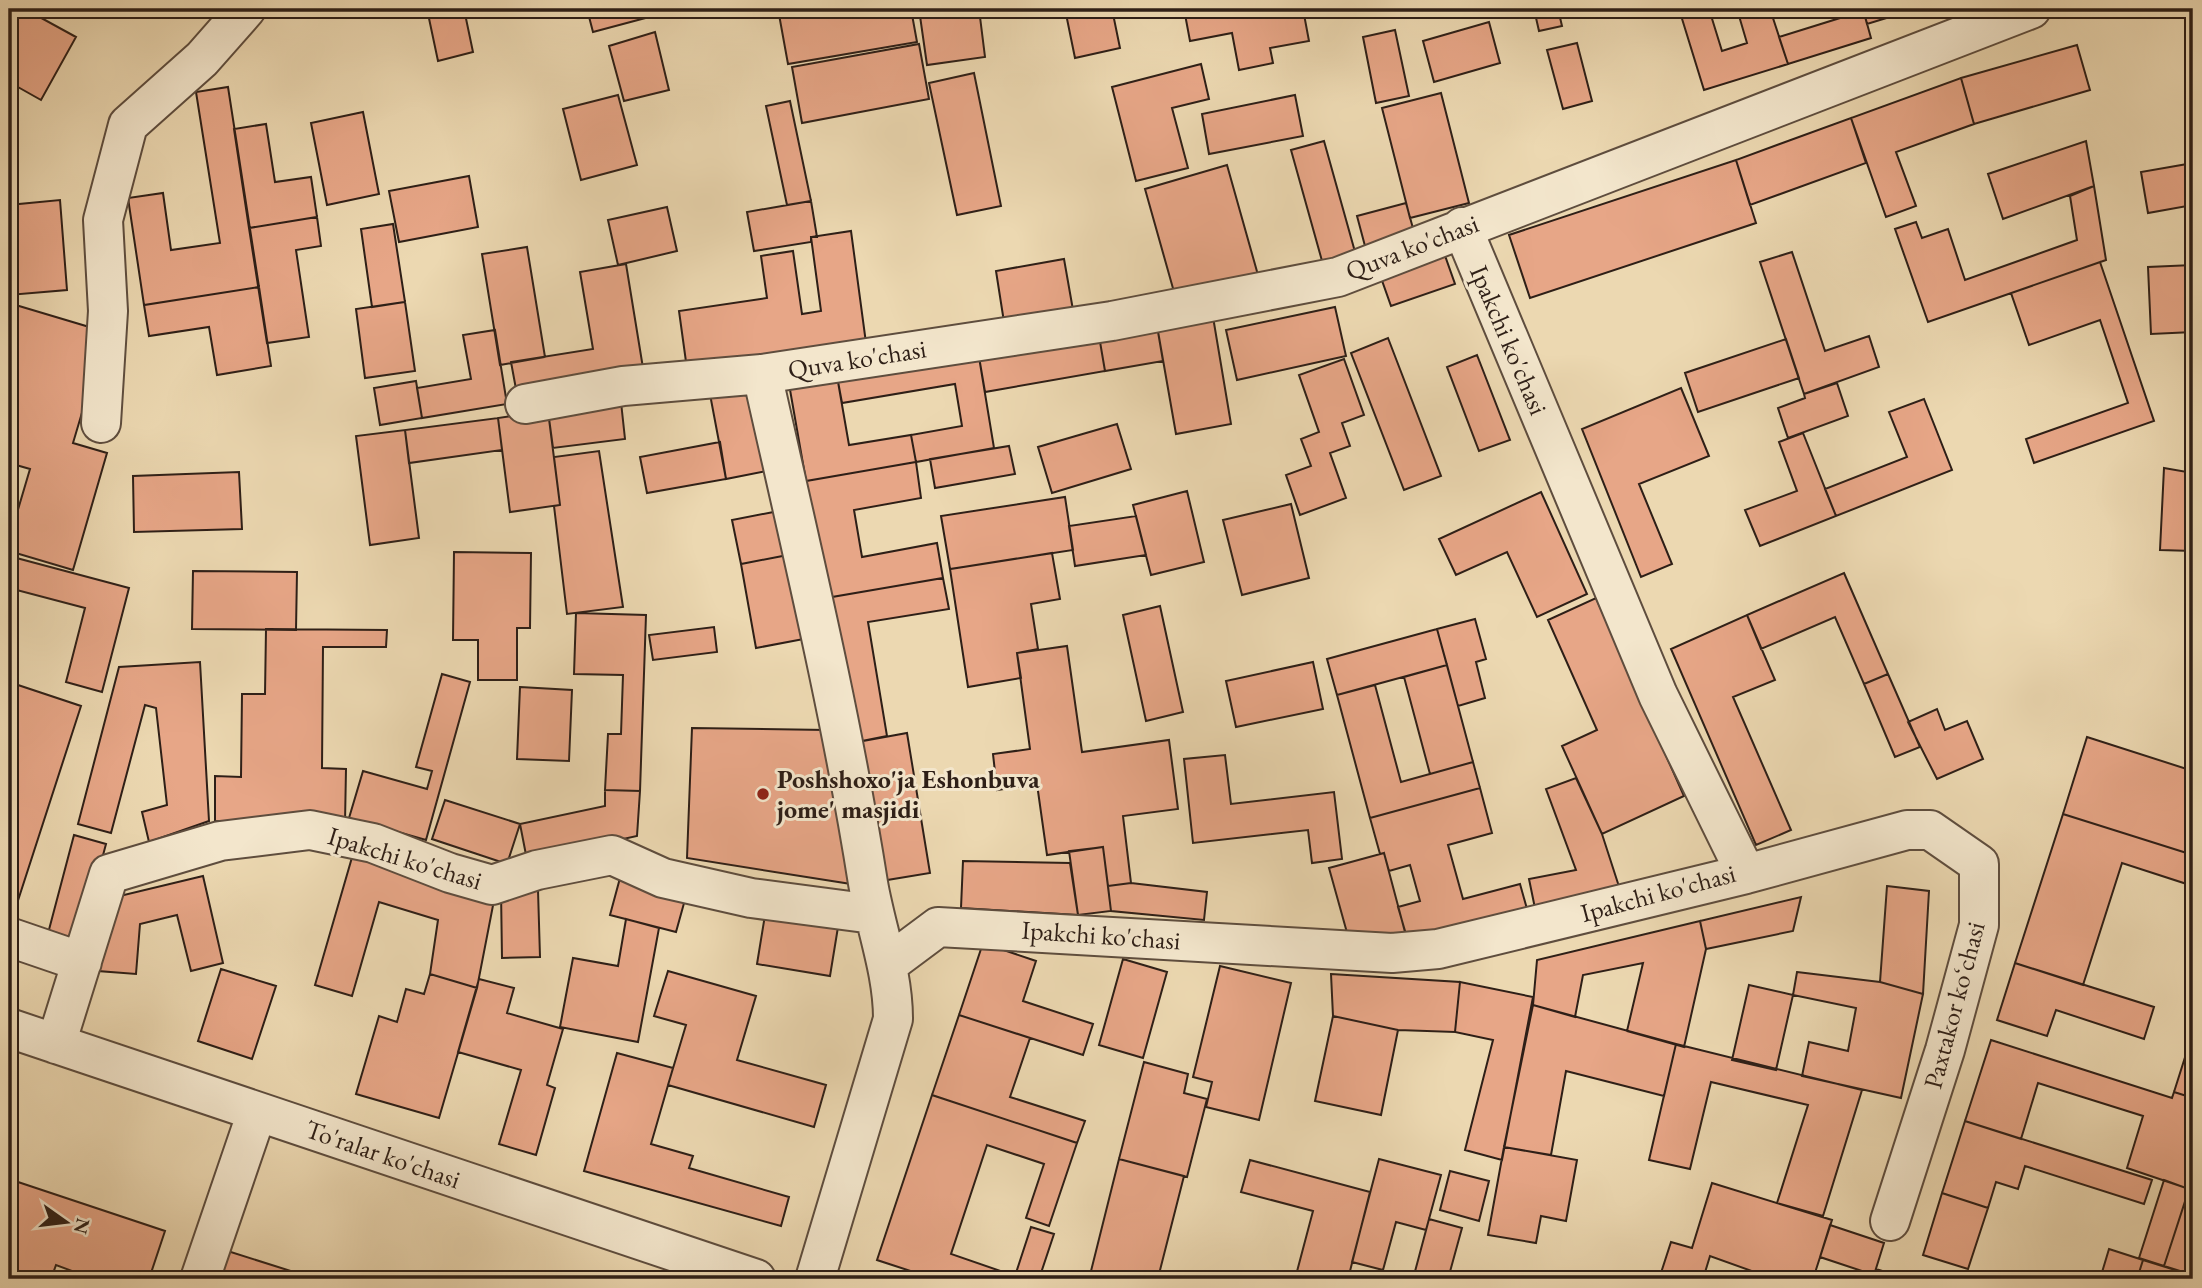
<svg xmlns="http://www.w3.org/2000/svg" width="2202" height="1288" font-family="'EB Garamond',serif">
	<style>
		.building { fill: #e7a687; stroke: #2e1f17; stroke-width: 2 }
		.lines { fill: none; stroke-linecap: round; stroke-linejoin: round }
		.minor-casing { stroke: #5e4d3e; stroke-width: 42 }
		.minor { stroke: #f3e6cc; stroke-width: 38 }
		.poi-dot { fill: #8f2418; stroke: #f3e6cc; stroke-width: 2.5 }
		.labels { text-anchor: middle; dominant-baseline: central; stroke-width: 6; stroke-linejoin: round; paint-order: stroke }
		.street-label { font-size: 26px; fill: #2e1f17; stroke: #f3e6cc }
		.poi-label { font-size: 26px; font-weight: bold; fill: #2e1f17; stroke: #f3e6cc; text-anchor: start }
	</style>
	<rect width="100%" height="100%" fill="#ecd8b1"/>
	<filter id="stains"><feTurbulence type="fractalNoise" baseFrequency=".00286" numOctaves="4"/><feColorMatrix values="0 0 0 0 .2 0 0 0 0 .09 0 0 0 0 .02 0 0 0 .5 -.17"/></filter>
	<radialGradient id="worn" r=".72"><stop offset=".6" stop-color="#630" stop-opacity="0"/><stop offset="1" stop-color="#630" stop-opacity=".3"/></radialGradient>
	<path class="building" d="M9 9H25L76 37 41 100 9 82Z
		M427 9H464L473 52 438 61Z
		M587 9H651L653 16 593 32Z
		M778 9H809L810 16 849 9H911L917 42 788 64Z
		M919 9H979L985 57 927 65Z
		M1065 9H1112L1120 48 1075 58Z
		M1184 9H1303L1309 41 1270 48 1273 63 1239 70 1232 33 1190 41Z
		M1534 9H1558L1562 26 1539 31Z
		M1679 9H1709L1722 51 1747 43 1737 9H1770L1788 64 1704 90Z
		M1837 9H1863L1871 38 1788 64 1779 37 1840 18Z
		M1863 9H1916L1867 24Z
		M1489 22 1500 63 1434 82 1423 41Z
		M1395 30 1409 96 1376 103 1363 37Z
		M655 32 669 90 624 101 609 46Z
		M1577 43 1592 101 1563 109 1547 50Z
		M919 44 929 99 802 123 792 67Z
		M2077 45 2090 90 1974 124 1961 78Z
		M1201 64 1209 99 1172 108 1188 168 1136 181 1112 87Z
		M974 73 1001 206 957 215 929 83Z
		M1961 78 1974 124 1896 152 1916 206 1886 217 1851 118Z
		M228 87 259 287 144 305 128 198 163 193 171 250 220 243 196 92Z
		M1441 93 1469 203 1410 218 1382 108Z
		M618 95 637 165 581 180 563 109Z
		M1295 95 1303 136 1209 154 1202 114Z
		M790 101 811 201 787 205 766 106Z
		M363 112 379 194 327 205 311 123Z
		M1851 118 1866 163 1750 205 1736 160Z
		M266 124 275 182 311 177 317 217 249 228 234 129Z
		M1324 141 1357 259 1324 268 1291 150Z
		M2086 141 2094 186 2003 219 1988 174Z
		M1736 160 1756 223 1530 298 1509 235Z
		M2193 163V205L2148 213 2141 172Z
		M1227 165 1258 275 1176 299 1145 189Z
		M469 176 478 227 399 242 389 191Z
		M2094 186 2106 260 1928 322 1895 229 1916 222 1922 238 1948 229 1965 280 2077 240 2070 196Z
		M60 200 67 290 9 295V205Z
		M811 201 817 237H811V242L754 251 747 212Z
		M1406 203 1414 232 1365 246 1357 216Z
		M667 207 677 251 618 265 608 220Z
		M317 217 321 246 296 250 309 337 267 343 249 228Z
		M393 224 405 302 372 307 361 229Z
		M851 231 866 343 687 369 679 311 767 298 761 256 793 251 802 314 821 311 811 237Z
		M527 247 545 357 500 365 482 254Z
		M1443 250 1455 284 1391 306 1379 272Z
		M1792 252 1825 351 1869 336 1879 367 1804 394 1760 262Z
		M1064 259 1073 310 1004 322 996 271Z
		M2100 262 2154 421 2034 463 2026 439 2128 403 2100 320 2029 345 2011 293Z
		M626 264 643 368 516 389 511 362 593 349 580 272Z
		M2193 265V332L2151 334 2148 267Z
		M259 287 271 366 217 375 209 327 149 336 144 305Z
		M405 302 415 371 365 378 356 309Z
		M9 303 106 332 73 443 107 453 73 570 9 551V540L30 469 9 463 13 432 9 430V379L16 353 9 350Z
		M1335 307 1346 356 1237 380 1226 330Z
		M1212 311 1231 424 1176 434 1156 320Z
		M1156 320 1163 361 1105 371 1098 330Z
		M495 330 507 404 422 418 417 388 471 379 463 335Z
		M1098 330 1105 371 985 392 978 351Z
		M1388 338 1441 476 1404 490 1351 353Z
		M1786 339 1799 378 1698 412 1685 373Z
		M978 351 994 448 916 462 911 435 962 426 955 384 842 403 837 376Z
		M1477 355 1510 440 1479 451 1447 367Z
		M1344 359 1364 415 1342 423 1350 446 1330 453 1346 498 1300 515 1286 475 1311 466 1301 439 1319 432 1299 375Z
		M837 376 849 445 911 435 916 462 806 481 789 384Z
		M759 380 776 469 726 479 709 389Z
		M416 381 422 418 380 425 374 388Z
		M1837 383 1848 416 1788 438 1778 408 1805 398 1804 394Z
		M1681 388 1709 456 1639 484 1672 564 1641 577 1582 429Z
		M1924 399 1952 470 1836 516 1825 489 1907 457 1889 412Z
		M621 402 625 439 553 448 548 411Z
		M548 411 560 505 510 512 498 418Z
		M498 418 502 450 409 463 405 430Z
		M1117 424 1131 469 1052 493 1038 447Z
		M405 430 419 538 370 545 356 436Z
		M1803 433 1836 516 1760 546 1745 510 1797 491 1779 442Z
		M720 442 726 479 647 493 640 457Z
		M1009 446 1015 474 935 488 930 459Z
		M599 451 623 607 567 614 554 506 560 505 554 457Z
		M916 462 921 498 854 510 862 557 937 543 943 578 826 598 806 481Z
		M2164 468 2193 473V551L2160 550Z
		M239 472 242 529 134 532 133 476Z
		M1187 491 1204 562 1151 575 1133 505Z
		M1541 492 1587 594 1537 617 1507 552 1456 575 1439 539Z
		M1065 497 1073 550 950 569 941 516Z
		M1291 504 1309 578 1242 595 1223 520Z
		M784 510 793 554 741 564 732 520Z
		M1136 516 1146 555 1075 566 1069 526Z
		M454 552 531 553 530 628H517V680H478V640H453Z
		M1052 553 1060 599 1031 604 1038 649 1017 653 1021 678 968 687 950 569Z
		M793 554 809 638 756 648 741 564Z
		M9 556 129 588 102 692 66 682 85 608 9 588Z
		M193 571 297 572 296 630 192 629Z
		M1844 573 1888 674 1864 684 1835 617 1761 649 1747 615Z
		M943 578 949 609 868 622 887 736 852 743 826 598Z
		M1596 598 1684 796 1602 834 1562 746 1597 730 1548 620Z
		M1160 606 1183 712 1146 721 1123 615Z
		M576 613 646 615 640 791 605 790 608 734H621L623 675 574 674Z
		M1747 615 1775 680 1733 697 1791 830 1756 845 1671 649Z
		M1475 619 1486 659 1476 662 1485 698 1458 706 1437 629Z
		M714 627 717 652 653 660 649 635Z
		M266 629 387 630 386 647H323L322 768 346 769 345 823 215 821V776L241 777 242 694H265Z
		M1437 629 1447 665 1337 695 1327 659Z
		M1067 646 1082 752 1169 740 1178 809 1123 816 1131 883 1108 886 1103 847 1047 855 1037 784 997 790 993 754 1030 749 1017 653Z
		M200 662 209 821 149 842 142 812 167 805 156 708 145 705 111 833 78 824 119 667Z
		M1313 662 1323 709 1236 727 1226 681Z
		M1447 665 1473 762 1430 774 1404 677Z
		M442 674 470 682 426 840 349 818 363 771 427 789 432 771 416 767Z
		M1888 674 1920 747 1895 757 1864 684Z
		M9 682 81 706 12 919 9 918Z
		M1375 685 1401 782 1473 762 1480 788 1370 818 1337 695Z
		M520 687 572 690 569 761 517 759Z
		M1937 709 1945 730 1967 721 1983 759 1937 779 1908 722Z
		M692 728 827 730 851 884 687 858Z
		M907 733 930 873 875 882 852 743Z
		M2087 737 2193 771V855L2063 814Z
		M1225 755 1231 804 1334 792 1342 859 1312 863 1308 830 1193 843 1184 759Z
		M1576 778 1602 834 1624 902 1537 918 1529 879 1576 870 1546 789Z
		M1480 788 1492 833 1448 845 1463 899 1520 884 1529 916 1410 948 1398 907 1420 901 1410 865 1389 871 1384 853 1380 854 1370 818Z
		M605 790 640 791 637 836 527 860 520 824 605 806Z
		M445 800 520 824 507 864 432 839Z
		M2063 814 2193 855V886L2122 863 2083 985 2015 963Z
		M74 835 106 844 78 949 46 941Z
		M1103 847 1111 911 1078 915 1069 851Z
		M1384 853 1405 932 1351 947 1329 868Z
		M353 854 496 890 477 988 430 974 438 920 379 902 352 996 315 985Z
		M963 861 1070 863 1078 915 961 908Z
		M203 876 223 963 191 971 177 915 140 924 136 974 98 971 103 900Z
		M620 878 686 896 676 932 610 915Z
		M1131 883 1207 892 1204 920 1111 911 1108 886Z
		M1887 886 1929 891 1923 994 1880 982Z
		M538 890 540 957 502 958 501 891Z
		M1801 897 1793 931 1706 949 1700 921Z
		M765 915 838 927 830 976 757 964Z
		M626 919 659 928 638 1042 560 1027 573 958 618 966Z
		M1700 921 1706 949 1684 1047 1627 1031 1643 963 1583 975 1575 1017 1533 1005 1537 960Z
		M983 943 1036 961 1023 1001 1093 1024 1083 1055 959 1015Z
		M1123 959 1167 972 1143 1058 1099 1045Z
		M2015 963 2154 1007 2144 1039 2056 1010 2047 1036 1997 1020Z
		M1220 966 1291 983 1259 1120 1206 1107 1212 1082 1193 1077Z
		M221 969 276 986 252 1059 198 1041Z
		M668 971 756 996 737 1060 826 1085 814 1127 668 1085 686 1025 654 1016Z
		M1797 972 1880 982 1923 994 1901 1098 1802 1076 1809 1042 1848 1051 1856 1008 1793 995Z
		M430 974 477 988 439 1118 356 1094 379 1016 397 1022 406 989 424 994Z
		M1331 974 1460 982 1455 1032 1398 1030 1333 1016Z
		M479 979 514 988 507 1013 563 1029 547 1085 555 1088 536 1155 499 1144 521 1070 458 1052Z
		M1460 982 1533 997 1502 1160 1465 1150 1493 1040 1455 1032Z
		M1749 985 1793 995 1776 1070 1732 1060Z
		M1533 1005 1676 1044 1664 1096 1566 1071 1551 1155 1504 1147Z
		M959 1015 1030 1038 1010 1097 1085 1121 1077 1143 932 1095Z
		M1333 1016 1398 1030 1381 1115 1315 1101Z
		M2193 1032V1098L2174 1092Z
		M1991 1040 2172 1098 2174 1092 2193 1098V1176L2189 1189 2127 1168 2143 1116 2038 1083 2021 1139 1965 1121Z
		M1676 1044 1862 1090 1823 1216 1777 1203 1808 1105 1711 1082 1690 1169 1649 1160Z
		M617 1053 673 1068 651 1144 693 1156 689 1168 789 1197 781 1226 584 1171Z
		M1144 1062 1188 1074 1184 1093 1207 1099 1187 1177 1119 1159Z
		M932 1095 1077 1143 1049 1226 1026 1218 1044 1164 987 1145 951 1254 1015 1276 1031 1227 1054 1234 1039 1279H935L877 1260Z
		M1965 1121 2152 1180 2144 1204 2025 1166 2018 1189 1996 1182 1988 1208 1942 1193Z
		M1504 1147 1577 1160 1566 1221 1541 1216 1536 1243 1488 1235Z
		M1119 1159 1184 1176 1158 1278 1165 1279H1114L1091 1271Z
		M1379 1159 1441 1175 1426 1230 1396 1222 1383 1270 1352 1262Z
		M1250 1160 1370 1192 1348 1279H1295L1313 1211 1241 1192Z
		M1450 1171 1489 1181 1479 1221 1440 1210Z
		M9 1179 165 1231 149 1279H73L75 1272 56 1265 51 1279H9Z
		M2164 1180 2189 1189 2164 1266 2139 1258Z
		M1712 1183 1832 1220 1813 1279H1774L1710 1256 1703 1279H1659L1671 1242 1692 1248Z
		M2191 1183H2193V1275L2164 1266Z
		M1942 1193 1988 1208 1968 1269 1923 1255Z
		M1429 1219 1462 1228 1448 1279H1413Z
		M1830 1225 1884 1243 1874 1275 1820 1257Z
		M215 1247 316 1279H204Z
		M2109 1249 2143 1260 2137 1279H2100Z
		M2143 1260 2172 1269 2169 1279H2137Z
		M1876 1269 1908 1279H1873Z"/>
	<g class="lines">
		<g class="minor-casing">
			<path id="minor" d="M762 374C800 543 841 712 868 883 876 929 893 972 893 1019L815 1279
				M525 404 623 386 762 374 1112 321 1338 277 2031 9
				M101 423 108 311 103 220 128 125 202 59 246 9
				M1746 874 1907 830H1930L1979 864V925L1945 1050 1890 1221
				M9 937 82 962
				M887 965 938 927 1392 953 1438 949 1746 874 1658 695 1462 227
				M9 1028 756 1279
				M56 1044 109 874 220 841 310 830 373 843 450 873 492 885 537 870 612 855 663 878 751 898 873 914
				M200 1279 257 1112"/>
		</g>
		<use href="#minor" class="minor"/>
	</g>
	<circle class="poi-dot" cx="763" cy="794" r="7"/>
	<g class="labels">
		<g class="street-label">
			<text transform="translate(1412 247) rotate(-21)">Quva ko'chasi</text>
			<text transform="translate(1509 340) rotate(67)">Ipakchi ko'chasi</text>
			<text transform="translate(857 359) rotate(-9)">Quva ko'chasi</text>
			<text transform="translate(405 858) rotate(17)">Ipakchi ko'chasi</text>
			<text transform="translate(1658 893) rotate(-15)">Ipakchi ko'chasi</text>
			<text transform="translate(1101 935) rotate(4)">Ipakchi ko'chasi</text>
			<text transform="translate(1954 1005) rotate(-75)">Paxtakor koʻchasi</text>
			<text transform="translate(383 1154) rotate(19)">To'ralar ko'chasi</text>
		</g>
		<g class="poi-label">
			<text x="777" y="779">Poshshoxo'ja Eshonbuva<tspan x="777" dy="30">jome' masjidi</tspan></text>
		</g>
	</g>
	<rect width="2202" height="1288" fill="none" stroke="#ecd8b1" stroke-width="35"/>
	<rect x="10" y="10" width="2181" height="1267" fill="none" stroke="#2e1f17" stroke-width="3.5"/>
	<rect x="18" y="18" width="2167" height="1253" fill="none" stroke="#2e1f17" stroke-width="2"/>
	<g transform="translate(66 1222) rotate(104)" stroke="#f3e6cc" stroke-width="5" paint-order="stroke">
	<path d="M0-5L12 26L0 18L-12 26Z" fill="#2e1f17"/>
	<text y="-10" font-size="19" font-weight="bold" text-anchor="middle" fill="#2e1f17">N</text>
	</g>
	<rect width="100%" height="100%" filter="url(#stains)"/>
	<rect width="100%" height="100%" fill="url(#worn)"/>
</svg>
